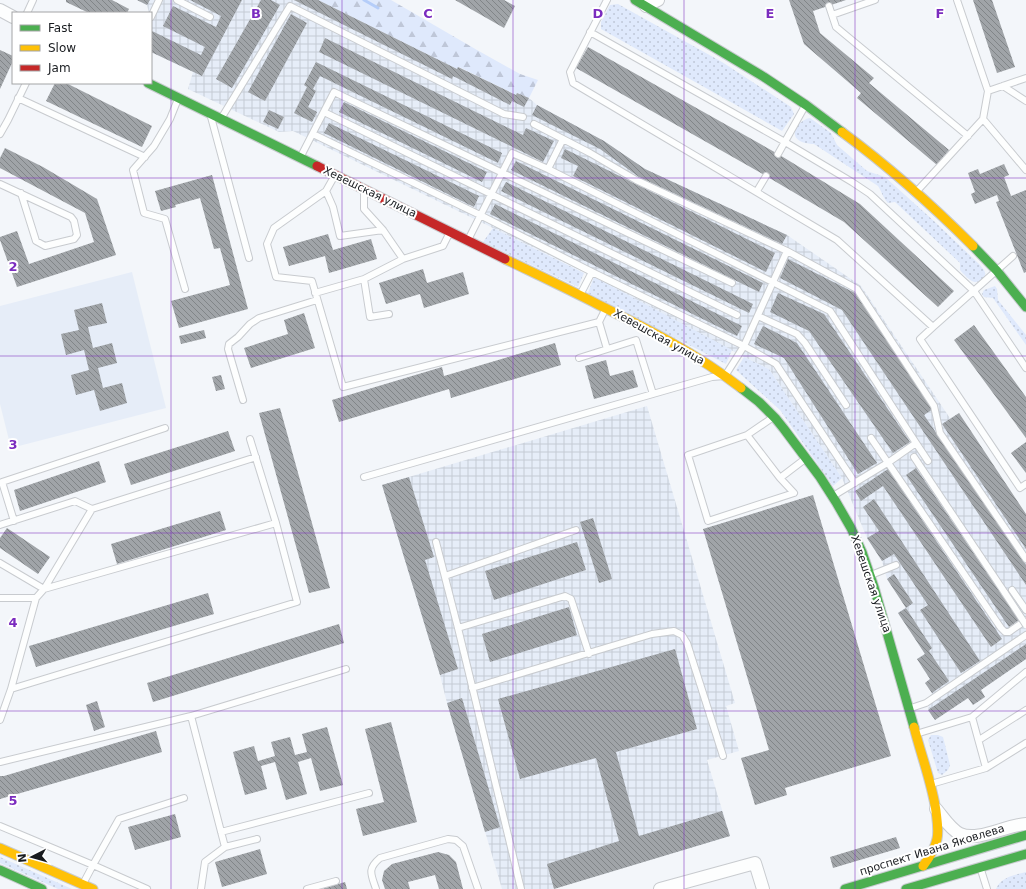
<svg xmlns="http://www.w3.org/2000/svg" width="1026" height="889" font-family="'DejaVu Sans',sans-serif">
	<style>
		.built { fill: #e6edf8 }
		.industrial { fill: url(#industrial-grid) }
		.grass { fill: url(#grass-dots) }
		.forest { fill: url(#forest-firs) }
		.lines { fill: none; stroke-linecap: round; stroke-linejoin: round }
		.stream { stroke: #b5cdf9; stroke-width: 3 }
		.building { fill: url(#building-back-hatch) }
		.lane-casing { stroke: #c8cbcf; stroke-width: 8 }
		.street-casing { stroke: #c8cbcf; stroke-width: 14 }
		.fast-casing { stroke: #c8cbcf; stroke-width: 11 }
		.slow-casing { stroke: #c8cbcf; stroke-width: 11 }
		.jam-casing { stroke: #c8cbcf; stroke-width: 11 }
		.lane { stroke: #fdfefe; stroke-width: 6 }
		.street { stroke: #fdfefe; stroke-width: 12 }
		.fast { stroke: #4caf50; stroke-width: 9 }
		.slow { stroke: #ffc107; stroke-width: 9 }
		.jam { stroke: #c62828; stroke-width: 9 }
		.lane-bridge-casing { stroke: #c8cbcf; stroke-width: 8; stroke-linecap: butt }
		.lane-bridge { stroke: #fdfefe; stroke-width: 6 }
		.grid { fill: none; stroke: #7b2cbf; stroke-width: 1; stroke-opacity: 0.55 }
		.labels { text-anchor: middle; dominant-baseline: central; stroke-width: 4; stroke-linejoin: round; paint-order: stroke }
		.street-label { font-size: 11px; fill: #181b1f; stroke: #fff }
		.grid-label { font-size: 13px; text-anchor: middle; font-weight: bold; fill: #7b2cbf; stroke: #fff; stroke-width: 4; stroke-linejoin: round; paint-order: stroke }
	</style>
	<defs>
		<pattern id="industrial-grid" width="8" height="8" patternUnits="userSpaceOnUse"><rect width="8" height="8" fill="#e6edf8"/><path d="M0 4h8M4 0v8" fill="none" stroke="#c5cbd4"/></pattern>
		<pattern id="grass-dots" width="8" height="8" patternUnits="userSpaceOnUse"><rect width="8" height="8" fill="#dfe9fc"/><path d="M2 2h.1M6 6h.1" fill="none" stroke="#bfc7d8" stroke-width="1.8" stroke-linecap="round"/></pattern>
		<pattern id="forest-firs" width="22" height="20" patternUnits="userSpaceOnUse"><rect width="22" height="20" fill="#dfe9fc"/><path d="M5 1l3.5 6h-7zM16 11l3.5 6h-7z" fill="#bfc7d8"/></pattern>
		<pattern id="building-back-hatch" width="6" height="6" patternUnits="userSpaceOnUse"><rect width="6" height="6" fill="#a0a4a8"/><path d="M-1 5l2 2M0 0l6 6M5-1l2 2" fill="none" stroke="#818588"/></pattern>
	</defs>
	<rect width="100%" height="100%" fill="#f3f6fa"/>
	<path class="built" d="M132 272 166 408 11 448 0 404V306Z"/>
	<path class="industrial" d="M137 0H318L457 69 458 67 515 95 517 93 529 98 537 105 604 141 645 169 787 235 861 286 1026 531V659L935 720 928 710 932 693 925 683 930 679 917 659 925 654 898 613 906 607 887 579 882 561 867 538 842 478 769 369 744 357 594 277 293 131 279 132 188 89 193 72 151 52V34L152 31 151 25V13H149L147 5Z
		M647 406 735 703 726 706 739 751 707 760 730 836 552 889H502L447 703 440 675 382 485Z"/>
	<path class="grass" d="M618 4 722 62 791 107 794 114 782 131 601 29V22L610 5Z
		M810 118 831 133 837 145 867 171 885 177 935 222 979 264C984 270 989 274 981 280 979 281 978 282 975 282 970 282 963 273 960 270V263L895 202 888 203C883 198 882 192 878 186L814 144C808 144 796 142 795 135 793 127 803 119 810 118Z
		M493 228 584 273 578 287 483 242Z
		M594 277 732 350 726 364 588 293Z
		M995 286 997 289 998 300 1026 335V345L993 298 984 297 982 294 984 290Z
		M744 357 769 369 842 478 833 486 780 410 736 370Z
		M931 735H938L943 737 950 765 948 770 942 775 938 773 928 740Z
		M0 857 72 889H58L0 863Z
		M1026 872V889H996C1001 877 1015 875 1026 872Z"/>
	<path class="forest" d="M318 0H391L477 50 520 74 538 80 529 98 517 93 516 95 459 67 457 69Z"/>
	<g class="lines">
		<path class="stream" d="M364 0 378 8"/>
	</g>
	<path class="building" d="M66 0H112L129 9 127 13H89L66 2Z
		M137 0H150L147 5Z
		M190 0H242L202 76 151 52V34L152 31 201 55 205 47 163 26 173 6 216 27 221 16Z
		M261 0H271L280 5 232 88 216 79Z
		M294 0H318L457 69 458 67 516 95 517 93 529 98 524 107 512 101 510 105 453 76 452 79Z
		M455 0H504L515 6 504 28Z
		M789 0H846L813 11 820 33 874 78 869 83 949 150 937 165 857 98 861 93 804 44Z
		M973 0H992L1015 67 997 73Z
		M291 14 307 23 265 101 248 92Z
		M325 38 523 135 526 128 554 141 543 162 319 52Z
		M588 47 778 154 860 204 954 291 938 307 844 222 766 176 576 68Z
		M0 50 13 56V61L0 89Z
		M316 62 502 153 498 163 320 76 313 89 316 91 308 107 317 112 312 122 294 113 307 87 304 85Z
		M55 83H66L152 126 142 147 46 101Z
		M344 102 487 172 482 182 339 112Z
		M537 105 604 141 645 169 787 235 782 244 639 177 600 149 532 115Z
		M269 110 284 117 278 129 263 122Z
		M329 123 479 196 474 207 324 133Z
		M5 148 43 167 97 199 116 255 17 287 0 240V237L17 231 29 264 94 242 85 213 0 168V158Z
		M565 149 775 253 766 272 573 176 578 166 561 158Z
		M516 161 763 283 759 292 511 170Z
		M1004 164 1009 175 1004 177 1011 196 1026 190V272L1024 273 996 202 999 201 997 195 975 204 971 194 975 192 968 173 978 169 980 174Z
		M212 175 248 309 179 328 171 301 230 285 220 248 214 249 200 198 175 205 176 207 161 211 155 191Z
		M506 182 753 304 749 313 501 191Z
		M495 204 742 326 737 336 490 214Z
		M328 234 333 250 371 239 377 259 329 273 325 256 289 266 283 247Z
		M788 259 855 293 933 409 924 415 1026 565V585L842 310 780 278Z
		M423 269 427 283 463 272 469 294 424 308 420 294 386 304 379 283Z
		M778 293 824 314 910 442 893 453 809 331 770 312Z
		M102 303 107 323 88 327 93 348 112 343 117 363 98 368 103 388 122 383 127 403 100 411 94 390 76 395 71 375 89 370 84 350 66 355 61 334 79 330 74 310Z
		M304 313 315 348 251 368 244 348 288 334 284 320Z
		M974 325 1026 397V438L954 340Z
		M763 326 797 343 877 463 858 474 784 358 754 344Z
		M204 330 206 338 181 344 179 336Z
		M555 343 561 365 451 398 449 389 339 422 332 400 442 367 444 376Z
		M606 360 610 376 633 370 638 387 594 399 585 366Z
		M221 375 225 389 216 391 212 377Z
		M280 408 330 588 309 593 259 413Z
		M959 413 1026 514V549L942 424Z
		M228 431 235 451 131 485 124 464Z
		M1026 442V473L1011 453Z
		M99 461 106 482 20 511 14 490Z
		M916 468 1019 620 1009 627 906 475Z
		M888 469 1002 639 991 647 883 486 861 501 855 491Z
		M409 477 434 557 425 560 458 669 440 675 382 485Z
		M813 495 891 756 785 788 787 795 755 805 741 758 769 750 703 529Z
		M874 499 980 661 961 673 920 610 928 605 894 554 882 561 867 538 879 531 863 507Z
		M220 511 226 530 117 564 111 544Z
		M593 518 612 579 599 583 580 522Z
		M7 528 50 557 38 574 0 548V538Z
		M577 542 586 570 494 600 485 571Z
		M894 574 913 603 906 608 887 579Z
		M208 593 214 614 36 667 29 646Z
		M569 607 577 635 490 662 482 634Z
		M906 608 932 648 929 651 949 681 932 693 925 683 930 679 917 659 925 654 898 613Z
		M339 624 344 643 153 702 147 683Z
		M1026 644V659L981 690 985 697 973 705 968 698 935 720 928 710Z
		M675 649 697 729 616 752 639 836 722 811 730 836 554 889 547 864 619 841 596 758 520 779 498 699Z
		M462 698 500 827 485 832 447 703Z
		M97 701 105 727 94 731 86 705Z
		M391 722 417 822 363 836 356 809 384 802 365 729Z
		M327 727 343 785 320 791 311 758 298 762 307 794 286 800 275 762 261 766 267 789 245 795 233 752 254 746 258 761 275 756 271 742 290 737 295 755 307 752 302 734Z
		M156 731 162 752 0 799V776H4Z
		M175 814 181 837 135 850 128 827Z
		M896 837 900 848 833 868 830 857Z
		M260 849 267 874 222 887 215 862Z
		M438 852 449 855 456 862 463 889H439L435 875 408 882 410 889H385L382 880 384 871 392 864Z
		M345 882 347 889H322Z"/>
	<g class="lines">
		<g class="lane-casing">
			<path id="lane" d="M177 0 210 17
				M607 0 570 72 573 83 837 240 933 327 1013 256
				M957 0 988 91 1026 78
				M829 6 836 27 968 136
				M27 13 33 0
				M832 15 875 0
				M151 17 159 0
				M590 32 785 142 852 182 870 194 974 291 1026 368
				M1003 86 1026 101
				M18 98 145 157
				M178 99 170 119 154 146 133 170 144 213 165 219 185 289
				M324 112 737 315
				M211 117 249 258
				M222 117 290 6 504 114 523 117
				M983 119 1026 170
				M534 124 590 153 636 180 787 251
				M0 134 8 120 26 83
				M313 134 480 215 592 272 744 346 776 364 855 483
				M778 154 805 106
				M301 156 334 92 732 283
				M548 169 830 311 916 443 928 461
				M335 175 326 191 274 228 267 244 276 277 312 281 343 387 599 322
				M0 184 71 217 74 221 77 235 74 239 45 246 36 241 21 193
				M326 191 333 207 340 236 383 230
				M364 191V209L383 230 403 259 443 246 450 232
				M757 191 766 176
				M917 191 983 119 988 91
				M468 240 512 153 548 169 563 139
				M315 293 364 279
				M580 295 592 272
				M605 310 599 322 607 349
				M389 314 370 317 364 279 403 259
				M758 316 797 334 805 343 846 405
				M933 327 920 339 1020 488 1026 484
				M579 358 636 340 653 394
				M243 400 228 349 229 344 238 337 250 324 259 318 317 300
				M747 435 780 478 794 493 708 521 688 455Z
				M747 435 772 418
				M871 438 1001 628 1005 632H1009L1026 620
				M914 457 1005 593
				M364 477 712 377 725 376 744 346 787 251 857 289 934 406 940 433 1026 559
				M780 478 805 459
				M833 496 889 462 916 443
				M14 521 2 482 165 428
				M0 525 75 501 92 509
				M436 542 458 628 521 889
				M0 563 44 589 276 523
				M871 575 896 565
				M445 576 576 530
				M1012 590 1026 610
				M0 598H36
				M458 628 565 596 571 599 589 654
				M472 688 652 634 674 631 682 635 687 643 723 756
				M11 689 297 602 276 523 250 439
				M911 708 926 703 1026 635
				M191 716 225 847 205 862 201 889
				M972 717 1026 672
				M0 720 11 689 36 598 44 589 92 509 256 457
				M916 734 972 717 986 768
				M979 740 1026 710
				M0 762 191 716 346 669
				M931 784 986 768 1026 743
				M0 826 93 865 147 889
				M221 832 369 793
				M225 847 257 839
				M981 870 987 889
				M84 882 93 865 119 819 184 798
				M307 889 336 881
				M376 889C371 874 367 869 380 858L448 839 456 840 463 846 478 889"/>
		</g>
		<g class="street-casing">
			<path id="street" d="M646 6 658 0
				M0 10 13 17
				M936 809C943 817 950 829 960 834 978 842 1006 825 1026 824
				M660 889 755 863 763 889"/>
		</g>
		<g class="fast-casing">
			<path id="fast" d="M635 0 764 77 806 105 842 132
				M148 83 317 166
				M973 246 997 271 1026 307
				M741 388 759 402 776 419 784 429 820 477 836 502 851 528 862 552 874 587 914 727
				M0 870 42 889
				M845 889 1026 835
				M906 889 1026 854"/>
		</g>
		<g class="slow-casing">
			<path id="slow" d="M842 132C888 166 932 205 973 246
				M505 259C536 274 568 289 599 305 648 329 697 354 741 388
				M914 727C921 755 932 783 936 811 937 820 939 830 937 839 935 849 929 858 923 866
				M0 848 93 889"/>
		</g>
		<g class="jam-casing">
			<path id="jam" d="M317 166 505 259"/>
		</g>
		<use href="#lane" class="lane"/>
		<use href="#street" class="street"/>
		<use href="#fast" class="fast"/>
		<use href="#slow" class="slow"/>
		<use href="#jam" class="jam"/>
		<g class="lane-bridge-casing">
			<path id="lane-bridge" d="M1005 593 1026 625"/>
		</g>
		<use href="#lane-bridge" class="lane-bridge"/>
	</g>
	<path class="grid" d="M171 0V889M342 0V889M513 0V889M684 0V889M855 0V889M0 178H1026M0 356H1026M0 533H1026M0 711H1026"/>
	<g class="labels">
		<g class="street-label">
			<text transform="translate(370 192) rotate(26)">Хевешская улица</text>
			<text transform="translate(659 337) rotate(29)">Хевешская улица</text>
			<text transform="translate(871 584) rotate(71)">Хевешская улица</text>
			<text transform="translate(932 850) rotate(-17)">проспект Ивана Яковлева</text>
		</g>
	</g>
	<g class="grid-label">
		<text x="256" y="18">B</text>
		<text x="428" y="18">C</text>
		<text x="598" y="18">D</text>
		<text x="770" y="18">E</text>
		<text x="940" y="18">F</text>
		<text x="13" y="271">2</text>
		<text x="13" y="449">3</text>
		<text x="13" y="627">4</text>
		<text x="13" y="805">5</text>
	</g>
	<rect x="12" y="12" width="140" height="72" fill="#ffffff" stroke="#a3a4a5"/>
	<rect x="20" y="25" width="20" height="6" fill="#4caf50" stroke="#a3a4a5"/>
	<text x="48" y="32" font-size="12" fill="#181b1f">Fast</text>
	<rect x="20" y="45" width="20" height="6" fill="#ffc107" stroke="#a3a4a5"/>
	<text x="48" y="52" font-size="12" fill="#181b1f">Slow</text>
	<rect x="20" y="65" width="20" height="6" fill="#c62828" stroke="#a3a4a5"/>
	<text x="48" y="72" font-size="12" fill="#181b1f">Jam</text>
	<g transform="translate(32 857) rotate(264)" stroke="#ffffff" stroke-width="3" paint-order="stroke">
	<path d="M0-3L7 15L0 10L-7 15Z" fill="#181b1f"/>
	<text y="-6" font-size="11" font-weight="bold" text-anchor="middle" fill="#181b1f">N</text>
	</g>
</svg>
